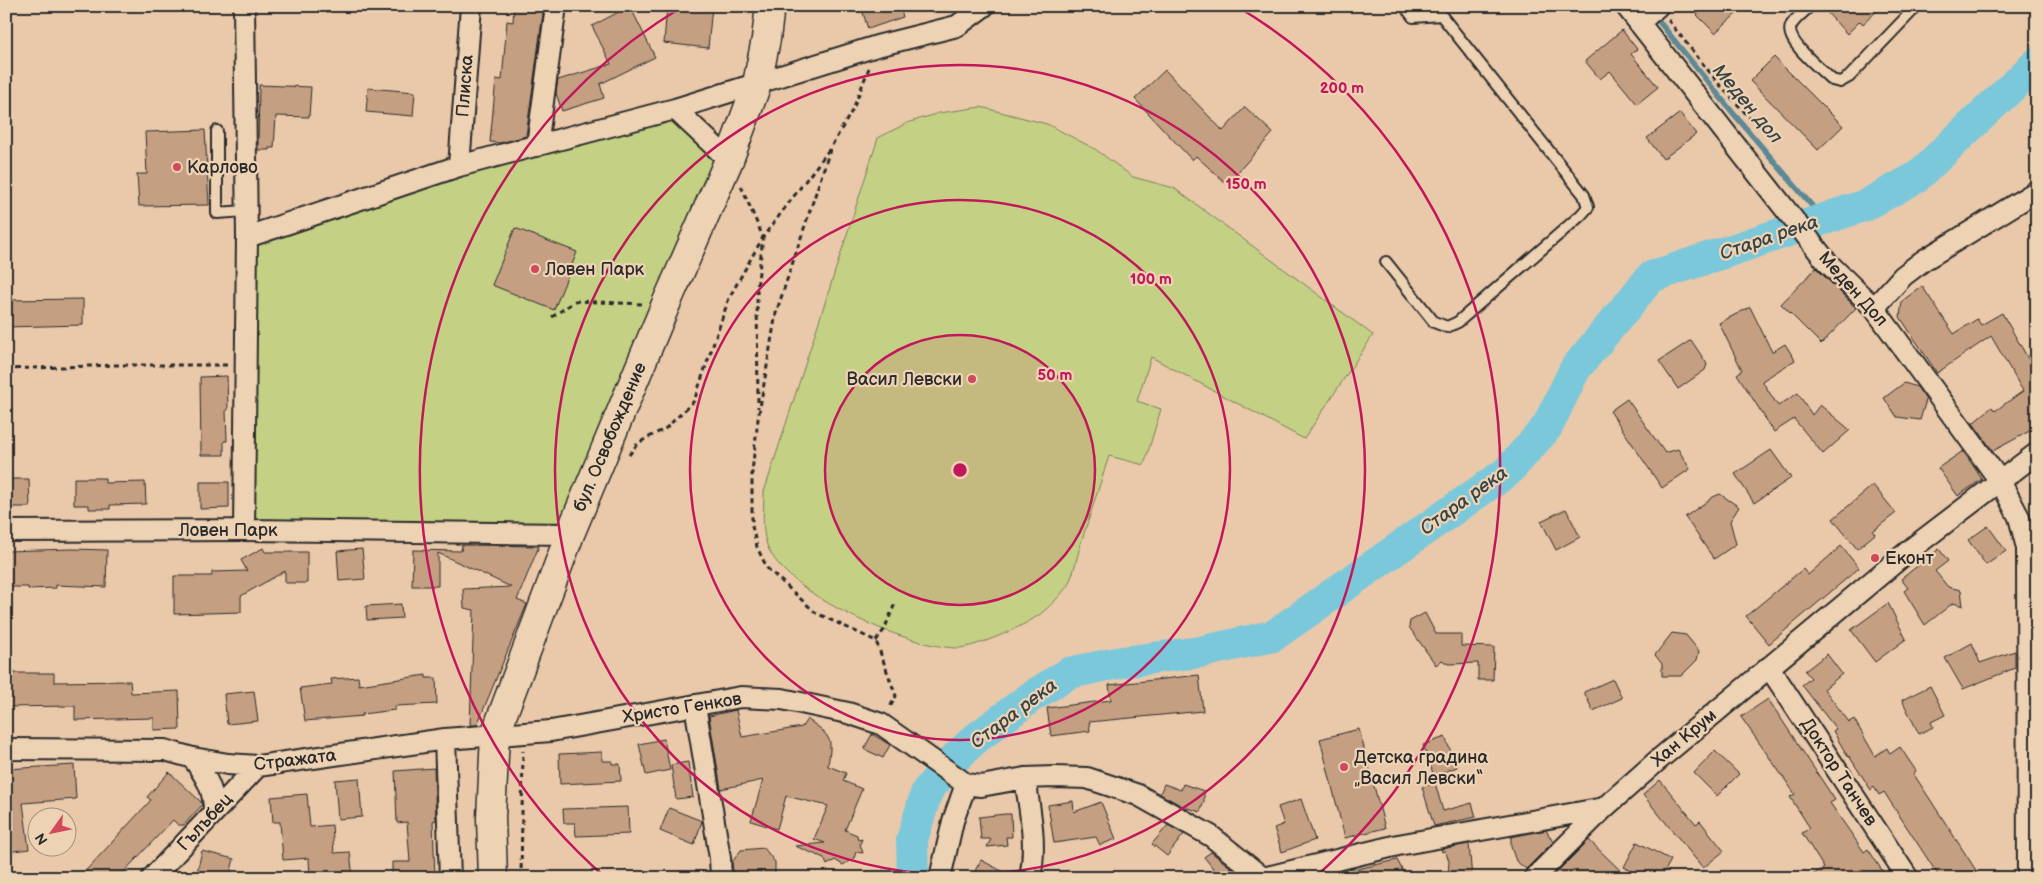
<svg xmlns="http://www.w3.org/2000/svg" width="2043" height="884" font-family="'Balsamiq Sans',sans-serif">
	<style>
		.green { fill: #c4d184; stroke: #787e58 }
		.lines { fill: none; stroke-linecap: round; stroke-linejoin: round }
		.stream { stroke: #5c8995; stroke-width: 5.5 }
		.river { stroke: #7cc8db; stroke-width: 32 }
		.building { fill: #c59f82; stroke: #2b2b2b }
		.service-casing { stroke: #2b2b2b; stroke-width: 14 }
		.minor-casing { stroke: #2b2b2b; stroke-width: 24 }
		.secondary-casing { stroke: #2b2b2b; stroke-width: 31 }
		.path { stroke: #2b2b2b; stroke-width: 3; stroke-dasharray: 5 4; stroke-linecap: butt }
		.service { stroke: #edd2b4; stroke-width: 10 }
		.minor { stroke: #edd2b4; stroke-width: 20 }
		.secondary { stroke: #edd2b4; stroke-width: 28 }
		.ring { fill: none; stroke: #c2185b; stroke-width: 2.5 }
		.poi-dot { fill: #d1495b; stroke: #edd2b4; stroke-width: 2 }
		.labels { text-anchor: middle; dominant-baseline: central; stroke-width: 4.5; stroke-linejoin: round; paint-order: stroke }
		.street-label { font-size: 18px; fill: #2b2b2b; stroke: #edd2b4 }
		.poi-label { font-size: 18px; fill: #2b2b2b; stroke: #edd2b4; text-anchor: start }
		.water-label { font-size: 19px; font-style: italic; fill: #374345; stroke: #edd2b4 }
		.centre { fill: #c2185b; stroke: #edd2b4; stroke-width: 2.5 }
		.ring-label { font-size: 15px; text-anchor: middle; font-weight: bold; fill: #c2185b; stroke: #edd2b4; stroke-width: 4.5; stroke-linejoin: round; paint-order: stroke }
	</style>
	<rect width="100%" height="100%" fill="#eac9aa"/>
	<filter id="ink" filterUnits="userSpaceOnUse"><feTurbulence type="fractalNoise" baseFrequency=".02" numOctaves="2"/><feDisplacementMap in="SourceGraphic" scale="10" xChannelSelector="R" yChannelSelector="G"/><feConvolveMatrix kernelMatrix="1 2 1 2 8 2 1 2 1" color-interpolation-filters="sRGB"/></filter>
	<g filter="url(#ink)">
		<path class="green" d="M981 107 1047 124 1095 149 1133 177 1174 188 1373 335 1304 439 1151 357 1137 401 1161 409 1144 465 1109 456C1099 486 1090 516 1080 546 1077 558 1074 572 1069 583 1064 592 1052 604 1044 611 1030 624 976 648 957 648 907 647 785 595 767 545 761 528 764 509 764 492L878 138 907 123 939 113Z
			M675 109 729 160 570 534 244 530 247 237Z"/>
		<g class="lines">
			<path class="stream" d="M1653 14 1733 113 1824 220"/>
			<path class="river" d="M913 878 912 840 927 791 951 762 974 740 1031 697 1069 673 1122 662 1200 652 1273 636 1507 472 1547 427 1575 369 1651 277 1866 205 1917 177 2037 63"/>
		</g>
		<path class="building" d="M514 6H544L526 136 500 143 490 142 496 79 502 80 507 21 513 22Z
			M630 6 655 57 600 84 604 98 562 111 556 93 558 80 611 64 592 26Z
			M667 6H712L708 48 664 43Z
			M861 6H899L903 17 868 29Z
			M1707 6H1745L1715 33 1697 15Z
			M1821 6H1882L1863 24 1860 21 1847 34Z
			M1622 30 1637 49 1631 54 1658 87 1637 104 1610 71 1600 79 1585 61Z
			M1774 57 1843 126 1818 150 1750 81Z
			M1165 70 1223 131 1245 107 1273 133 1227 184 1196 156 1192 160 1135 99Z
			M259 85 311 87 309 117 276 116 274 148H269V150H258Z
			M368 88 415 92 413 116 366 112Z
			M1680 113 1696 134 1663 159 1647 138Z
			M205 130 209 205 139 206 137 174H147L145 132Z
			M515 228 577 252 554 310 492 285Z
			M1816 268 1856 308 1821 344 1781 304Z
			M1922 286 1954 334 1977 319 1981 325 2002 313 2037 374V427L1993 451 1973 423 1992 407 1995 411 2023 391 1991 336 1937 373 1900 317 1902 301Z
			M83 299V325L6 327V300Z
			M1750 307 1772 352 1785 344 1795 360 1762 381 1778 406 1798 393 1812 415 1820 405 1850 430 1823 454 1794 419 1774 432 1737 374 1742 370 1719 323Z
			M1691 340 1707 364 1705 370 1678 389 1659 361Z
			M227 376 228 410H226L227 441H224V455H201L200 377Z
			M1904 383 1917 387 1926 400 1920 420 1897 417 1884 398Z
			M1627 399 1665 453 1678 449 1690 469 1662 488 1610 411Z
			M1771 450 1791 478 1754 503 1735 474Z
			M1963 451 1982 479 1958 496 1938 468Z
			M74 478H105V483L145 482 146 504 110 505V509H89V505H74Z
			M6 479H29L30 507H6Z
			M200 482H229V508L200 509Z
			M1873 485 1896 513 1873 531 1875 534 1857 549 1833 519Z
			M1720 494 1739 507 1730 521 1736 544 1714 559 1685 517 1713 497Z
			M1566 509 1580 537 1556 550 1541 521Z
			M1988 526 2006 551 1986 565 1968 540Z
			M462 545 539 546 517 600 527 604 477 725H470L474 610 464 608 463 589 511 587 438 553V586H412L413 550 461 551Z
			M1841 546 1859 568 1769 644 1746 616 1803 569 1808 575Z
			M263 548 265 552H307V583H285V571L241 596V612L174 614V576H212V572L247 571 241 560Z
			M72 549 107 550 106 587 56 585V588L28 589V587H6V551Z
			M362 549 365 579 339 581 337 551Z
			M1939 549 1948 561 1935 571 1948 587 1961 590 1963 606 1953 603 1925 625 1904 591 1908 588 1901 579Z
			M1888 603 1906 639 1875 662 1851 630Z
			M401 604 402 618 367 620 366 606Z
			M1425 613 1436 634H1461V646L1494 647 1493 680H1478V663L1448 664 1442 660 1436 665 1409 627 1410 621Z
			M1672 633 1686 635 1699 651 1697 660 1681 676H1662V664L1655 655Z
			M1972 643 1980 663 2015 651V668L1963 689 1945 658Z
			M1827 654 1842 674 1824 689 1849 722 1854 719 1875 756 1887 748 1890 754 1900 747 1916 771 1913 773 1981 878H1940L1884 792 1879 795 1874 787 1871 790 1849 756 1848 757 1833 731 1836 729 1802 685 1811 678 1805 671Z
			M6 673H54V682L130 681 131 693 179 691 180 729 154 730V718L75 720V706L6 707Z
			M426 675V678H436L437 704 395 706V710L362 714V716L305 721 300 688 332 684 331 679 358 677 359 685Z
			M1199 675 1203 711 1089 722 1090 731 1051 736 1047 708 1111 700 1109 685Z
			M1613 679 1622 698 1593 711 1584 692Z
			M1930 686 1945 715 1931 722 1933 727 1919 734 1902 700Z
			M254 691 258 721 227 724 224 694Z
			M1768 699 1835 800 1830 803 1864 852 1868 849 1887 878H1807L1824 868 1802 833 1810 828 1790 797 1795 794 1741 717Z
			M736 710 742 737 802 727 807 719 821 729 827 736 830 742V751L828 766 846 773 843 781 862 789 845 830 857 835 858 840 862 839 860 844 863 853 856 852 854 858 843 865 835 860 827 865 824 858 795 846 825 843 814 839 828 806 786 796 777 829 751 821 763 780 721 789 709 716Z
			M1359 729 1385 828 1345 838 1320 739Z
			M872 734 890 745 883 758 864 749Z
			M1445 737 1457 767 1434 776 1423 745Z
			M664 739 670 770 646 775 639 744Z
			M1715 751 1739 774 1717 796 1694 773Z
			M602 752V761H612V764H620L621 781 560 784 559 754Z
			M688 762 693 797 676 799 671 765Z
			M74 765 76 799 23 803 29 849 6 852V769Z
			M434 768 436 820 433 821 435 878H392V862H410L407 822 397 823 395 771Z
			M169 772 201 802 202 805 184 825H178L173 820 118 878H79L151 800 147 797Z
			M359 778 362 817 338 819 335 780Z
			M1660 780 1696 824 1700 821 1724 851 1703 868 1643 795Z
			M1435 783 1443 811 1472 803 1476 817 1434 826 1422 787Z
			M1164 784 1181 790 1183 784 1204 791V801L1200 812 1182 806 1160 794Z
			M307 794 310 827 332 825 334 853 350 852 353 878H310L309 858 283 860 280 822H273L271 797Z
			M1301 799 1315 840 1282 852 1274 828 1284 824 1278 807Z
			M1073 801 1074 812 1101 802 1116 839 1100 845 1096 837 1054 843 1048 805Z
			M628 807 629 834 576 836 575 823H564L563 809Z
			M669 808 702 821 694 845 660 831Z
			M1005 814H1011L1012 837H1006L1007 845 987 847 991 839H981L979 817Z
			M1168 825 1184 834 1167 856 1152 844Z
			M1546 830 1553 842 1526 869 1516 861 1511 847V837Z
			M1589 840 1628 878H1551Z
			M1637 842 1671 860 1661 878H1645L1624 867Z
			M1469 844 1472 878H1448L1449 861 1445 851 1442 852 1441 849Z
			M764 848 775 862V876L737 878 733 871 732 862 741 850Z
			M202 851 234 859 229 878 196 876Z
			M1211 852 1244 878H1221L1204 857Z
			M981 860 1015 878H971Z
			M1397 860 1404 873 1395 878H1344V872Z"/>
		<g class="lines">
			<g class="service-casing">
				<path id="service" d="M1810 6C1804 12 1794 19 1791 26 1784 41 1822 70 1832 80L1840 82 1849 77 1917 6
					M217 131V213L246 211
					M1386 262 1434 322 1447 327 1458 322 1581 215 1588 207 1584 195 1441 15 1413 17 1405 6"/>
			</g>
			<g class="minor-casing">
				<path id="minor" d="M1626 6 1826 261 1874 308 2000 481 2019 517 2027 548 2028 878
					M1639 23 1658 6
					M675 109 729 160
					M537 146 556 6
					M459 166 471 6
					M247 237 459 166 675 109 877 46 957 26 984 6
					M1874 308 1903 276 1924 260 2037 191
					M244 530 247 237 244 6
					M6 531 244 530 570 534
					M1769 667 1908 878
					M695 705 720 858 721 878
					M445 739 450 878
					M6 749 165 750 193 758 228 764 258 766 445 739 551 731 741 697 782 699 848 713 881 724 966 784 981 786 1025 778 1054 777 1087 778 1138 795 1211 836 1263 878
					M193 758C206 778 214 788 214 812
					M1025 778C1030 812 1037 844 1030 878
					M152 878 258 766
					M940 878 953 821 966 784
					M1263 878 1398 845 1604 808 1657 761 1911 549 2037 453
					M1534 878 1604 808"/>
			</g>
			<g class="secondary-casing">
				<path id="secondary" d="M493 878 491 818 495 735 570 534 666 304 729 160 757 84 766 39 770 6"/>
			</g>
			<path class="path" d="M1668 20 1719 84 1761 130
				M869 68 853 109 831 147 776 313 758 419 752 472V526L757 547 767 568 816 613 876 641 896 696 889 709
				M741 186 763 237 757 289 758 408
				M552 317 575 301 643 304
				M6 369 117 365H228
				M629 455 638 443 666 428 694 401 729 298 763 237 831 147
				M876 641 884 630 896 601
				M521 878 523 751"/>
			<use href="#service" class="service"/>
			<use href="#minor" class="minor"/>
			<use href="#secondary" class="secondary"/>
		</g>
	</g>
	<circle cx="960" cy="470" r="135" fill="#c2185b" fill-opacity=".12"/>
	<g class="ring">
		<circle cx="960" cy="470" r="135"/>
		<circle cx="960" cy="470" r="270"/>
		<circle cx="960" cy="470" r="405"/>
		<path d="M606 878A540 540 0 0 1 682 7M1238 7A540 540 0 0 1 1314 878"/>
	</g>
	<g class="poi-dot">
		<circle cx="177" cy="167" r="5"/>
		<circle cx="535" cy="269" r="5"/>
		<circle cx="972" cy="379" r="5"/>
		<circle cx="1875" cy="558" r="5"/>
		<circle cx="1344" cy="767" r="5"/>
	</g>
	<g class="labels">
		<g class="street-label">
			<text transform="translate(465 86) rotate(-86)">Плиска</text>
			<text transform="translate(1853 289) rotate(48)">Меден Дол</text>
			<text transform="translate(610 437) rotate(-67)">бул. Освобождение</text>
			<text x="228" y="530">Ловен Парк</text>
			<text transform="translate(682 708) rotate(-9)">Христо Генков</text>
			<text transform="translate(1684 738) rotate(-40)">Хан Крум</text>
			<text transform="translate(295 760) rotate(-7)">Стражата</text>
			<text transform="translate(1839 772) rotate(57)">Доктор Танчев</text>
			<text transform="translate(205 822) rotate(-47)">Гълъбец</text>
		</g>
		<g class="poi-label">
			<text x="187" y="167">Карлово</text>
			<text x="545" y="269">Ловен Парк</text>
			<text x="962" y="379" text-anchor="end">Васил Левски</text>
			<text x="1885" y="558">Еконт</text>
			<text x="1354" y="757">Детска градина<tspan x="1354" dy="21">„Васил Левски“</tspan></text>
		</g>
		<g class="water-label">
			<text transform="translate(1747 104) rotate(50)">Меден дол</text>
			<text transform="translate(1769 238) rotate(-19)">Стара река</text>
			<text transform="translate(1464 501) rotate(-36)">Стара река</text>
			<text transform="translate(1014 714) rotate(-37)">Стара река</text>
		</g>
	</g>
	<circle cx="960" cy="470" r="8" class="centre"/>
	<g class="ring-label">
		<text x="1342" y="93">200 m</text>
		<text x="1246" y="189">150 m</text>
		<text x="1151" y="284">100 m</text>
		<text x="1055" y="380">50 m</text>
	</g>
	<rect width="2043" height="884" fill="none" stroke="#edd2b4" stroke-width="25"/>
	<rect x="12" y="12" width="2018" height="859" fill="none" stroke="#2b2b2b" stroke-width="2" filter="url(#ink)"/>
	<g transform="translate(52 832) rotate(237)"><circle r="24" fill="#edd2b4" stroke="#9f8f7d"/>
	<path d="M0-4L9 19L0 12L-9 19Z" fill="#d1495b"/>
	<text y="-8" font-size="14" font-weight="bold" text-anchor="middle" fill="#2b2b2b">N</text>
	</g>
</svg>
